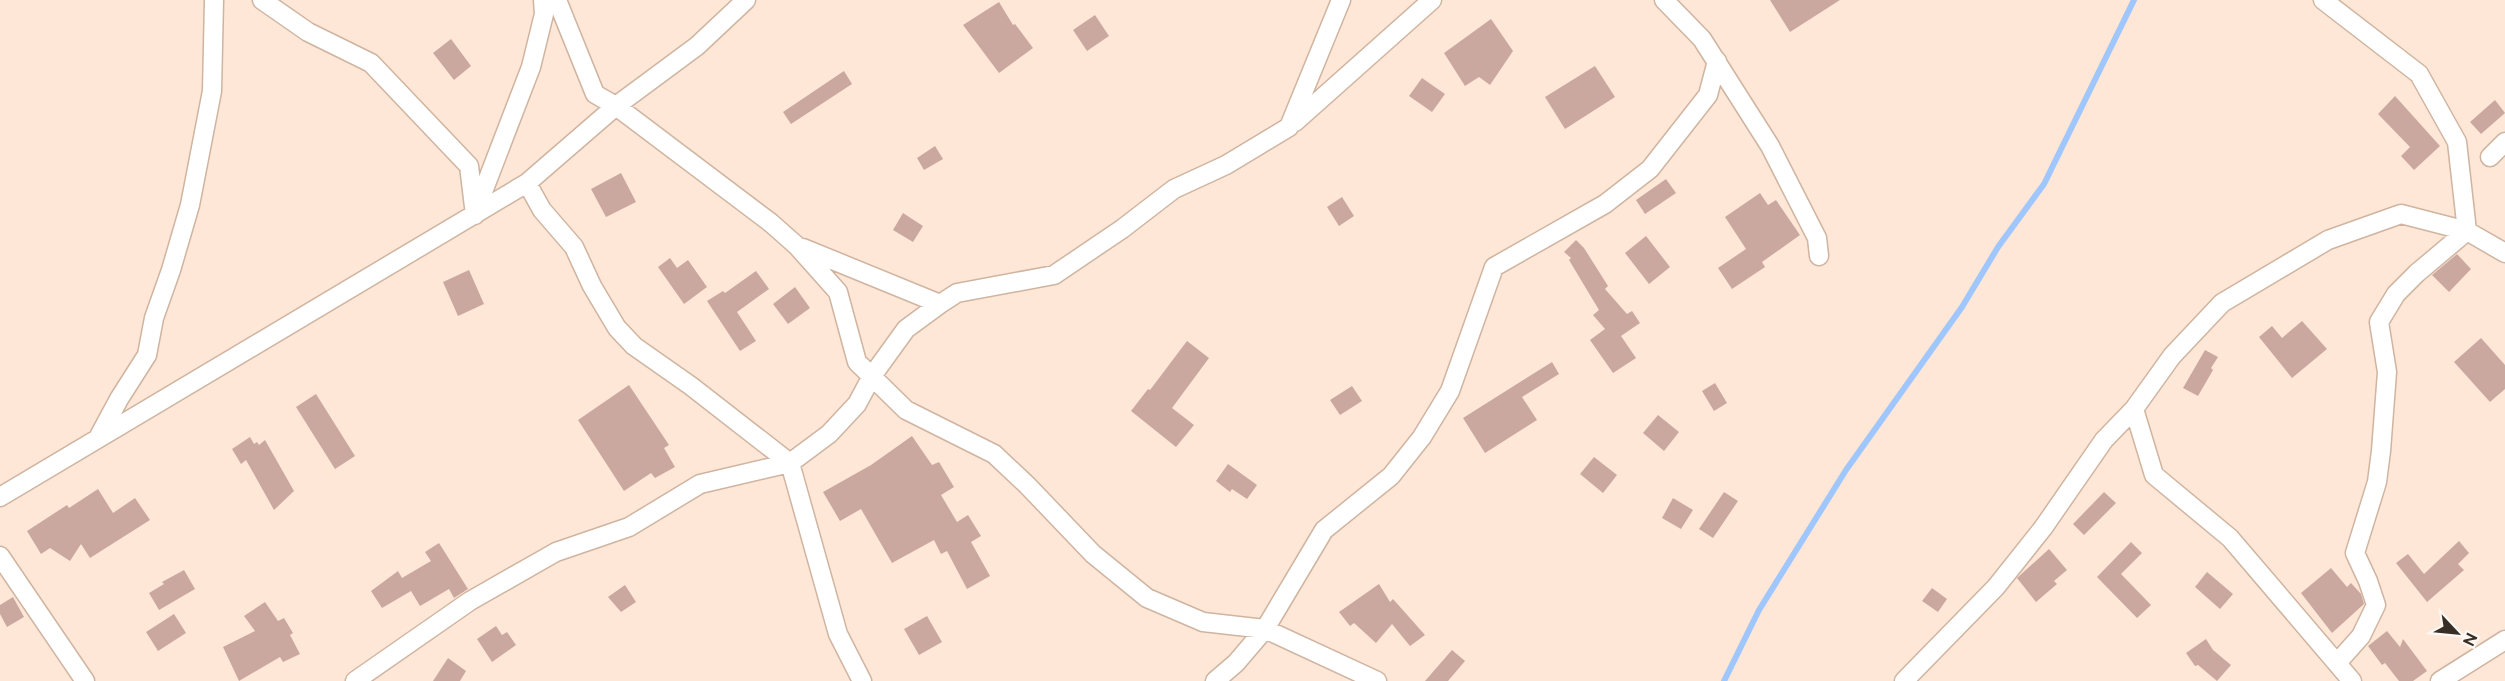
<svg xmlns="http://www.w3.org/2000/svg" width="2505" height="681" font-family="Raleway,sans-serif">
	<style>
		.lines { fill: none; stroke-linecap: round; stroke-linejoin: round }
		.stream { stroke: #9fc7fe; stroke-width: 6 }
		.building { fill: #caa8a0 }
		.street-casing { stroke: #cfb4a0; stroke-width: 21 }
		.street { stroke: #fff; stroke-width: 18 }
	</style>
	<rect width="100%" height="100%" fill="#fee7d7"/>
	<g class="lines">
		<path class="stream" d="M1724 681 1759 610 1846 470 1962 307 1998 247 2044 184 2134 0"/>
	</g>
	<path class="building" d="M1770 0H1840L1790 32Z
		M999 2 1013 25 1015 24 1033 48 999 73 963 25Z
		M1095 15 1109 36 1087 51 1073 30Z
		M1491 19 1513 51 1490 85 1479 77 1465 86 1444 53Z
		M451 39 471 66 454 80 433 53Z
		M1595 66 1615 97 1565 129 1545 97Z
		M844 71 852 84 791 124 783 112Z
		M1422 78 1445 94 1432 112 1409 96Z
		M2395 96 2440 146 2414 170 2401 156 2410 147 2378 114Z
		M2495 100 2505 113 2481 134 2470 122Z
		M935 146 943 159 924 170 917 158Z
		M621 173 636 202 606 217 591 189Z
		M1666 179 1676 193 1645 214 1636 200Z
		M1760 193 1768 205 1776 200 1800 235 1762 262 1765 267 1732 289 1718 268 1746 249 1725 217Z
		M1342 197 1354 216 1339 226 1327 207Z
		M903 213 923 226 913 242 893 230Z
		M1646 236 1670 267 1649 284 1625 253Z
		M1576 240 1584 248 1608 286 1605 289 1627 314 1632 311 1640 323 1621 336 1636 358 1613 373 1590 340 1605 329 1593 315 1599 310 1569 260 1571 258 1564 252Z
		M2457 254 2471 269 2449 292 2432 275Z
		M670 258 677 268 688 260 707 287 684 304 658 267Z
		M469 270 484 304 458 316 443 282Z
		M756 271 769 289 737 312 756 341 740 351 707 301 723 291 725 293Z
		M795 287 810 308 788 324 773 304Z
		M2302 321 2327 349 2292 378 2259 337 2272 326 2282 338Z
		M2481 338 2505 365V389L2490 402 2454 362Z
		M1187 341 1209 358 1172 408 1194 425 1176 447 1131 411 1148 389 1150 390Z
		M2205 350 2218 357 2211 368 2213 370 2198 396 2183 388Z
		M1552 362 1559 374 1522 397 1537 420 1485 453 1463 418Z
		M1715 383 1727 403 1714 411 1702 391Z
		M629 385 669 445 664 448 675 467 655 478 651 473 624 491 578 420Z
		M1352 386 1362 401 1340 415 1330 400Z
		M316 394 355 456 335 469 296 407Z
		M1658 415 1679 432 1664 451 1643 433Z
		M912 436 932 465 939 462 954 487 941 495 957 522 968 515 981 536 971 542 990 576 967 589 947 551 941 554 934 540 892 563 861 509 840 521 823 492 871 465Z
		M250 437 254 444 257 442 259 445 265 440 294 491 274 510 246 460 241 464 232 449Z
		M1594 457 1617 475 1603 493 1580 474Z
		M1228 464 1257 485 1247 499 1232 489 1230 492 1216 481Z
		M98 489 113 513 135 498 150 520 90 558 81 544 70 561 50 548 41 554 27 531 67 505 69 508Z
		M1724 492 1738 501 1713 538 1699 529Z
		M2104 492 2116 503 2084 535 2073 524Z
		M1673 498 1693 510 1681 529 1662 518Z
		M2459 541 2469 553 2458 564 2464 570 2427 602 2396 563 2408 554 2424 574Z
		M2131 542 2142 553 2121 574 2151 605 2137 618 2097 577Z
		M439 543 468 589 454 598 449 589 420 606 411 591 382 608 371 591 398 571 402 578 431 561 425 552Z
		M2049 549 2067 570 2054 581 2057 584 2036 602 2017 578Z
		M2331 568 2347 587 2351 583 2361 594 2364 604 2332 633 2301 593Z
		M184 570 195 589 159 610 149 593 164 584 162 582Z
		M2207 572 2233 594 2220 609 2195 587Z
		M1379 584 1390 602 1393 599 1425 635 1410 646 1392 624 1376 643 1354 623 1350 626 1339 612Z
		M625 585 636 602 621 612 608 597Z
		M1932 588 1947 599 1938 612 1922 601Z
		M13 597 24 617 7 627 0 614V605Z
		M265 602 278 621 284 618 293 633 290 635 300 654 283 662 280 657 239 681 223 647 255 631 244 616Z
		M174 614 186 633 158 651 146 632Z
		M927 616 942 642 919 655 904 629Z
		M496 626 502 635 507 632 516 645 492 662 477 639Z
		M2387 631 2400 647 2403 639 2427 671 2413 681H2399L2385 663 2382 665 2368 646Z
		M2206 639 2213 650 2231 665 2217 681 2198 665 2195 666 2186 653Z
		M1452 650 1465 661 1448 681H1425Z
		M448 658 466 671 460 681H433Z"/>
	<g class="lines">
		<g class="street-casing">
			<path id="street" d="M262 0 308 32 371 63 469 166 475 215
				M557 0 595 94 616 106 771 223 797 246 838 292 857 362 906 410 994 454 1027 485 1093 554 1147 598 1203 622 1265 629 1377 681
				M1664 0 1702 39 1770 146 1817 238 1819 256
				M2323 0 2419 74 2457 142 2467 231
				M1295 122 1432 0
				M2490 157 2505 142
				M527 183 542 210 574 247 592 286 617 328 634 346 691 386 790 463 838 634 862 681
				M476 210 531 67 544 14 543 0
				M803 248 940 304
				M2134 409 2154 475 2230 538 2352 681
				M98 438 119 399 147 355 154 318 171 270 190 205 212 91 214 0
				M0 497 527 183 616 106 697 46 746 0
				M0 556 85 681
				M2337 663 2361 636 2376 605 2368 581 2355 553 2377 482 2381 451 2387 372 2379 322 2396 294 2417 273 2467 231
				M355 681 470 601 556 552 629 527 700 484 790 463 829 434 857 404 872 376 906 329 940 304 957 293 1054 275 1122 229 1174 189 1226 165 1289 127 1341 0
				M1215 681 1236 663 1265 629 1324 530 1391 476 1422 437 1450 391 1494 267 1605 204 1650 169 1708 95 1717 61
				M1904 681 1996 587 2043 528 2104 440 2134 409 2172 356 2222 303 2328 240 2401 214 2467 231 2505 253
				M2440 681 2505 640"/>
		</g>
		<use href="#street" class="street"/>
	</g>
	<g transform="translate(2457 633) rotate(116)" stroke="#fef8f4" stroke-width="4.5" paint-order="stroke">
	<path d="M0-4.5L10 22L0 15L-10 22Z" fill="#382e26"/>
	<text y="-9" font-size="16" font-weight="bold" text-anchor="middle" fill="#382e26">N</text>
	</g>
</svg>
